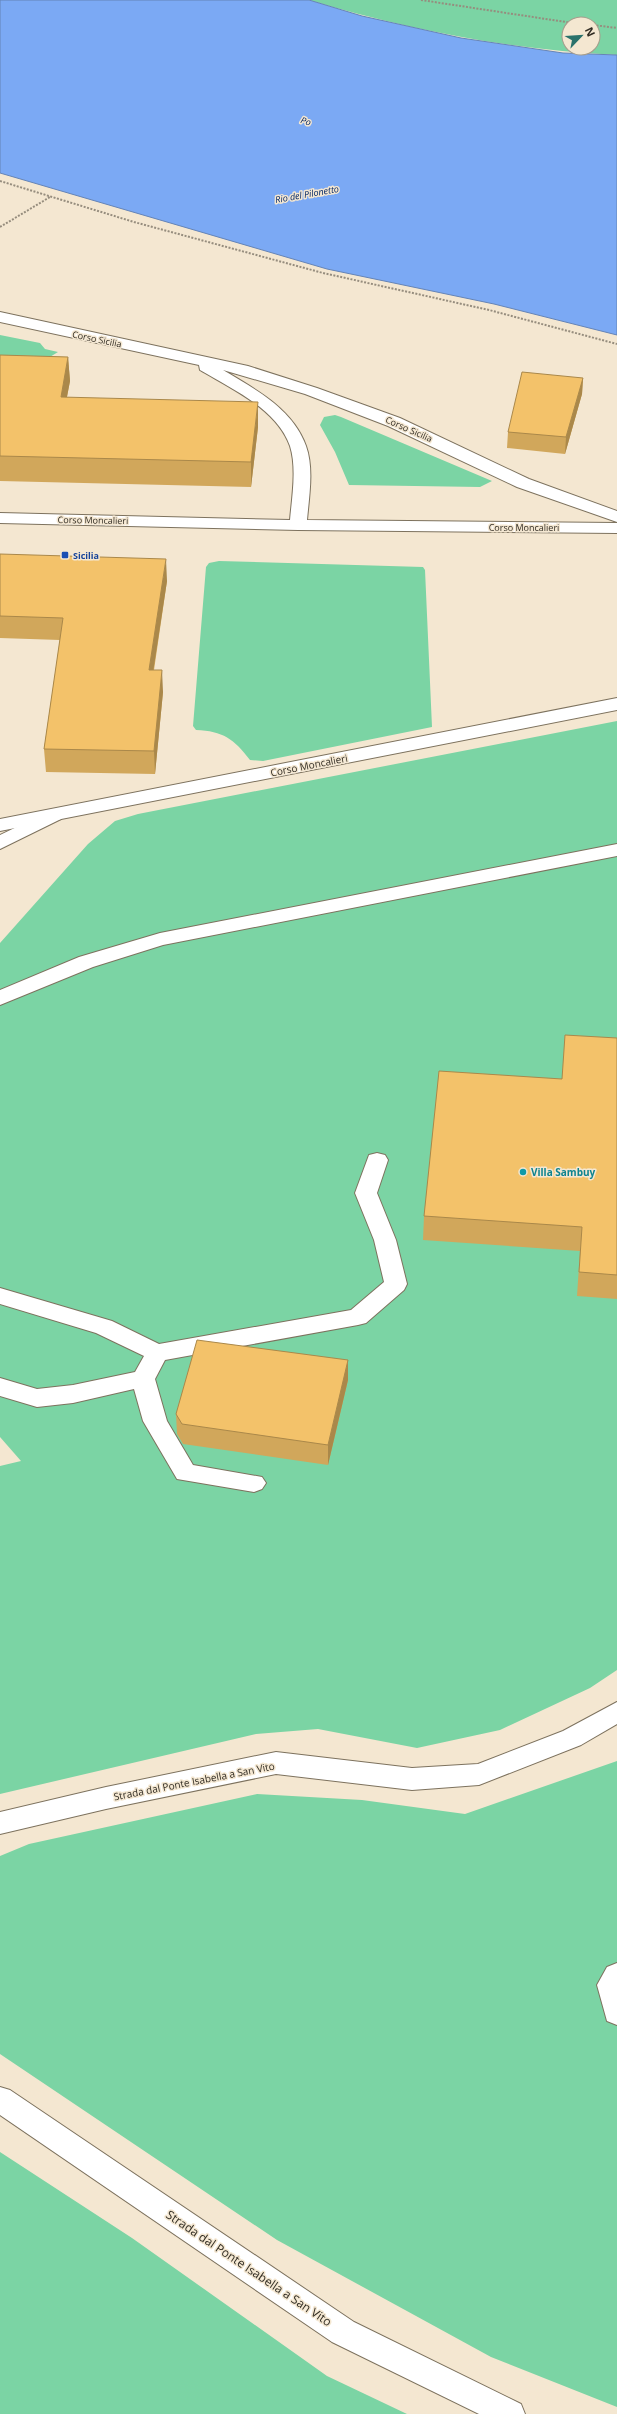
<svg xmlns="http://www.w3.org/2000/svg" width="617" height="2414" font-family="'Open Sans',sans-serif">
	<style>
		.green { fill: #7bd4a4; fill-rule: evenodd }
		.water { fill: #7ba9f4; stroke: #6584b6 }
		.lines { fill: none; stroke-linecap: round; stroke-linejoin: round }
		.lane-casing { stroke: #7d725e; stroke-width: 2 }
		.street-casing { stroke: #7d725e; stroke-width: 2 }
		.secondary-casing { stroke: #7d725e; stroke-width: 2 }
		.path { stroke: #968d7e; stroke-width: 2; stroke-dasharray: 2 1.5; stroke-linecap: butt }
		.lane { fill: #fff; fill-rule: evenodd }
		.street { fill: #fff; fill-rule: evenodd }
		.secondary { fill: #fff; fill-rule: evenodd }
		.wall { fill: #d1a75b }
		.shaded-wall { fill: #aa884a }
		.building { fill: #f3c26a; stroke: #aa884a }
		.transit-dot { fill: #1a4fb4; stroke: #f4e7d1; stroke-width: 1.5 }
		.culture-dot { fill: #0f9aa8; stroke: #f4e7d1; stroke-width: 1.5 }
		.labels { text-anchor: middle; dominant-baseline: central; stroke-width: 3; stroke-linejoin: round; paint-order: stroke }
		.far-water-label { font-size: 9px; font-style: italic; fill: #002565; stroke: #f4e7d1 }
		.far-street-label { font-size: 9px; fill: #322d24; stroke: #f4e7d1 }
		.far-transit-label { font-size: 9px; font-weight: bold; fill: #164399; stroke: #f4e7d1; text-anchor: start }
		.street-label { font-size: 10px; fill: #322d24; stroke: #f4e7d1 }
		.culture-label { font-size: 10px; font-weight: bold; fill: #0d838f; stroke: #f4e7d1; text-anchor: start }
		.near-street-label { font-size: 12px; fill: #322d24; stroke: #f4e7d1 }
	</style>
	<rect width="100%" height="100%" fill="#f4e7d1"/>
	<path class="green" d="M309 0H617V55C512 50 409 30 309 0ZM569 24H593V48H569Z
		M0 335 40 343 45 349 58 352 40 363 0 355Z
		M335 415 341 417 492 481 480 487 349 485 335 452 320 425 324 417Z
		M219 561 423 567 425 570 432 727 263 761 250 760C234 739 223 731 196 730L193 726 206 567 209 563Z
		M617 721V1670L590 1688 500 1730 417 1748 318 1729 256 1734 0 1794V1466L21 1461 0 1437V943L88 844 115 821 138 814Z
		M617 1761V2407L491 2357 277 2240 0 2054V1856L29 1844 257 1794 362 1800 465 1814Z
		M0 2152 132 2238 327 2376 407 2414H0Z"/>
	<path class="water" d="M0 0H309L362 16 461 38 563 53 617 55V335L494 304 327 269 0 173Z"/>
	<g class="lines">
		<g class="lane-casing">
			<path id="lane" d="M54 809 61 811 64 815 61 819 0 849V835Z
				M617 844V856L163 945 93 967 0 1005V990L79 957 160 933Z
				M377 1153 385 1155 388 1160 377 1193 396 1240 407 1284 404 1290 366 1323 358 1325 165 1360 155 1379 167 1421 193 1465 262 1477 266 1483 262 1489 254 1492 177 1479 143 1421 134 1389 73 1403 37 1407 0 1396V1378L37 1389 73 1385 135 1372 144 1356 96 1333 0 1304V1288L112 1321 159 1344 351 1310 384 1282 374 1240 355 1193 369 1155Z
				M617 1963V2025L607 2021 597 1985 607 1967Z"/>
		</g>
		<g class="street-casing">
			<path id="street" d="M617 698V710L0 831V819Z
				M617 1702V1724L581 1745 479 1785 412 1790 276 1774 106 1809 0 1834V1812L106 1787 276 1752 412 1768 478 1764 563 1731Z
				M0 2087 10 2090 354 2322 521 2404 525 2414H479L332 2342 0 2115Z"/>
		</g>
		<g class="secondary-casing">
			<path id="secondary" d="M0 312 248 366 317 388 400 418 529 479 617 511V522L517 487 388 426 305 394 223 370C255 389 293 409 306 446 314 468 309 497 307 520L617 523V533L298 530 0 523V513L290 520C292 497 297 468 290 446 277 409 232 389 200 370L199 365 0 322Z"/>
		</g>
		<path class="path" d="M421 0 579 24
			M593 25 617 28
			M0 181 134 222 323 273 489 310 617 344
			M0 227 50 197"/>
		<use href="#lane" class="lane"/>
		<use href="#street" class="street"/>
		<use href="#secondary" class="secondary"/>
	</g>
	<path class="wall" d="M0 355 68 357 70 381 67 397 258 427 251 487 0 481Z
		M583 378 582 394 565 454 507 448 508 432Z
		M0 554 167 581 154 670 163 692 155 774 46 772 44 749 60 640 0 638Z
		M617 1038V1299L577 1296 580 1251 423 1240 424 1216Z
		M348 1360V1380L328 1465 183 1444 177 1434 176 1414Z"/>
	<path class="shaded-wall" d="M68 357 70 381 62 422 61 397Z
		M583 378 582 394 565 454 566 437Z
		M258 402V427L251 487V462Z
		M166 559 167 581 150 692 149 670Z
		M162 670 163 692 155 774 154 751Z
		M348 1360V1380L328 1465V1445Z"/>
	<path class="building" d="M0 355 68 357 61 397 258 402 251 462 0 456Z
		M522 372 583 378 566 437 508 432Z
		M0 554 166 559 149 670H162L154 751 44 749 63 618 0 616Z
		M565 1035 617 1038V1275L579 1272 582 1227 424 1216 439 1071 562 1079Z
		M197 1340 348 1360 328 1445 182 1424 176 1414Z"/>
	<rect class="transit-dot" x="61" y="551" width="8" height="8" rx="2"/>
	<circle class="culture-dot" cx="523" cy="1172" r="4"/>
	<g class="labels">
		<g class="far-water-label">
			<text transform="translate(306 121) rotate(18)">Po</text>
			<text transform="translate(307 194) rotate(-10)">Rio del Pilonetto</text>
		</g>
		<g class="far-street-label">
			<text transform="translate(97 339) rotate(12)">Corso Sicilia</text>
			<text transform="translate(409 429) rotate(24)">Corso Sicilia</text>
			<text transform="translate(93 520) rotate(1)">Corso Moncalieri</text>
			<text x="524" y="527">Corso Moncalieri</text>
		</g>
		<g class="far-transit-label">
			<text x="73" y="555">Sicilia</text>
		</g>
		<g class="street-label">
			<text transform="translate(309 765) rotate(-11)">Corso Moncalieri</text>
			<text transform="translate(194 1781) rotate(-11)">Strada dal Ponte Isabella a San Vito</text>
		</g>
		<g class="culture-label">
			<text x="531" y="1172">Villa Sambuy</text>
		</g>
		<g class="near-street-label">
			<text transform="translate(249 2268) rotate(34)">Strada dal Ponte Isabella a San Vito</text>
		</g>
	</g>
	<g transform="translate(581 36) rotate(65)"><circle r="19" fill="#f4e7d1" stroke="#a69d8c"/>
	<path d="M0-3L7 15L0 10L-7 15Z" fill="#2a726b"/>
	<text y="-6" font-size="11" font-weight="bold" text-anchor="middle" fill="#322d24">N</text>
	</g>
</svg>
